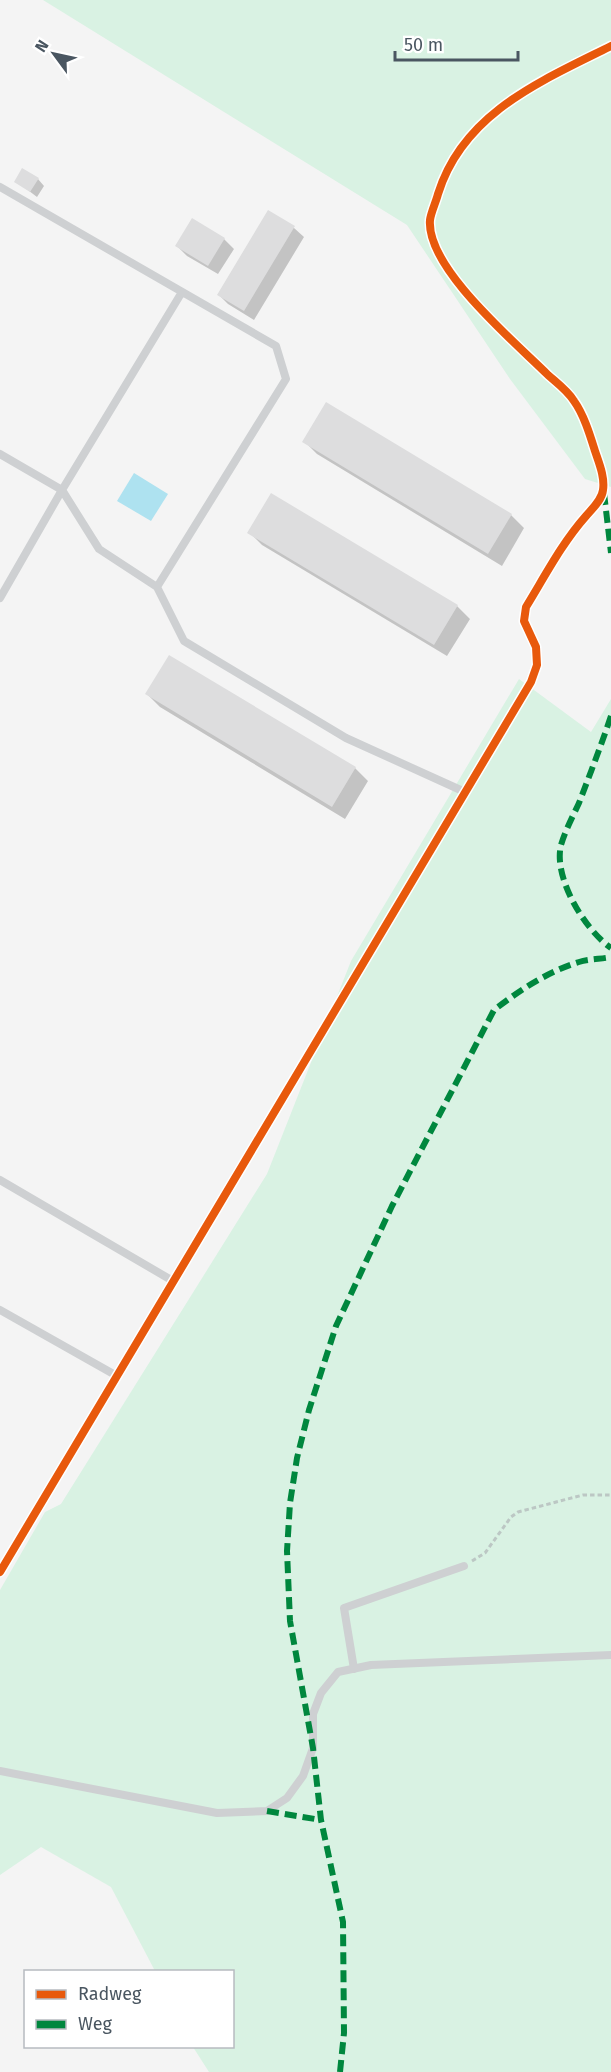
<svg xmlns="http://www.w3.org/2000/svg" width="611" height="2072" font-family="'Fira Sans',sans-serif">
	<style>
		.green { fill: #d9f2e3 }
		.water { fill: #aee2f0 }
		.shadow { fill: #0003 }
		.building { fill: #ddddde }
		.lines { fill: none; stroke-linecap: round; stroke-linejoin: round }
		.path { stroke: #bcc7c4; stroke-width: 3; stroke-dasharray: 4.5 3; stroke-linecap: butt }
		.service { stroke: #ced0d2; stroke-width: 8 }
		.quiet { stroke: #00873e; stroke-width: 6; stroke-dasharray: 12 6; stroke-linecap: butt }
		.cycleway-casing { stroke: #fff; stroke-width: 11 }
		.cycleway { stroke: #e8590c; stroke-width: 8 }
	</style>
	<rect width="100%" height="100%" fill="#f4f4f4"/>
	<path class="green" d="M43 0H611V487L585 479 510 379 407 225Z
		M519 679 591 732 611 699V2072H209L193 2047 232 2046V1972L155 1971 111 1887 41 1847 0 1875V1590L45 1512 61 1504 267 1174 351 961Z"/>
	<path class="water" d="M134 473 168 494 151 521 117 501Z"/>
	<path class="shadow" d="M38 179 44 186 37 197 16 181Z
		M268 212 294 228 304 237 254 320 228 304 219 295Z
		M224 239 234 249 218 274 187 256 177 246Z
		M326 404 511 515 524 528 502 566 317 454 304 441Z
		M249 532 457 606 470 619 447 656 262 545Z
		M147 694 355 768 368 781 345 819 160 707Z"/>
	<path class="building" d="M22 168 39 178 30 192 14 182Z
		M268 210 295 226 244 311 217 295Z
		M192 218 225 238 208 266 175 246Z
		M326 402 512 514 488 554 302 442Z
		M271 493 458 605 434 645 247 533Z
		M169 655 356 767 332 807 145 694Z"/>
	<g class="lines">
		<path class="path" d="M472 1561 485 1553 511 1517 518 1512 583 1495H611"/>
		<path class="service" d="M0 187 276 346 286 379 157 587
			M0 454 62 490 99 549 157 587 184 641 346 738 465 792
			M0 598 62 490 182 292
			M0 1180 173 1281
			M0 1310 117 1376
			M354 1669 344 1608 464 1566
			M0 1771 217 1813 267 1811 287 1798 303 1776 313 1748V1714L321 1693 338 1672 371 1665 611 1655"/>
		<path class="quiet" d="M604 493 611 553
			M611 716C601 746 590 774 579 803 573 816 565 831 561 845 553 878 585 930 611 948
			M267 1811 321 1820
			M340 2072 344 2033 343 1922 321 1820 313 1748 290 1621 287 1551 290 1503 297 1458 309 1410 336 1326 392 1206 494 1010C520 990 547 972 579 962 589 959 601 959 611 957"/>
		<g class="cycleway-casing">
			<path id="cycleway" d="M0 1572 531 682 537 665 536 647 524 621 526 607C545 576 562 543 586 516 592 509 602 500 603 490 605 477 599 463 595 451 590 435 584 415 574 401 568 391 557 383 548 375 516 343 426 268 430 220 431 212 436 202 438 194 463 113 541 81 611 46"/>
		</g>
		<use href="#cycleway" class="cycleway"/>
	</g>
	<rect x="24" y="1970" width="210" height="78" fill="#ffffff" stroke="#b7bbc0" stroke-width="1.5"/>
	<rect x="36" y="1990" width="30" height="9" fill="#e8590c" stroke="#b7bbc0" stroke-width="1.5"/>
	<text x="78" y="2000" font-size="18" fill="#4a5661">Radweg</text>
	<rect x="36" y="2020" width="30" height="9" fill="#00873e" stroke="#b7bbc0" stroke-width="1.5"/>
	<text x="78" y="2030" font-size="18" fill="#4a5661">Weg</text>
	<g transform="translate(54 54) rotate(303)" stroke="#ffffff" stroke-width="4.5" paint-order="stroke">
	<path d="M0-4.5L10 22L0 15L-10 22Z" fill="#4a5661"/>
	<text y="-9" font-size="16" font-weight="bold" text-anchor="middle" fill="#4a5661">N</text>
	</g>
	<path d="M395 51v9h123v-9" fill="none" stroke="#4a5661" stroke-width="3"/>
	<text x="404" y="51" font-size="18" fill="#4a5661" stroke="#ffffff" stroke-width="4.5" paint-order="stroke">50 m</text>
</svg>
